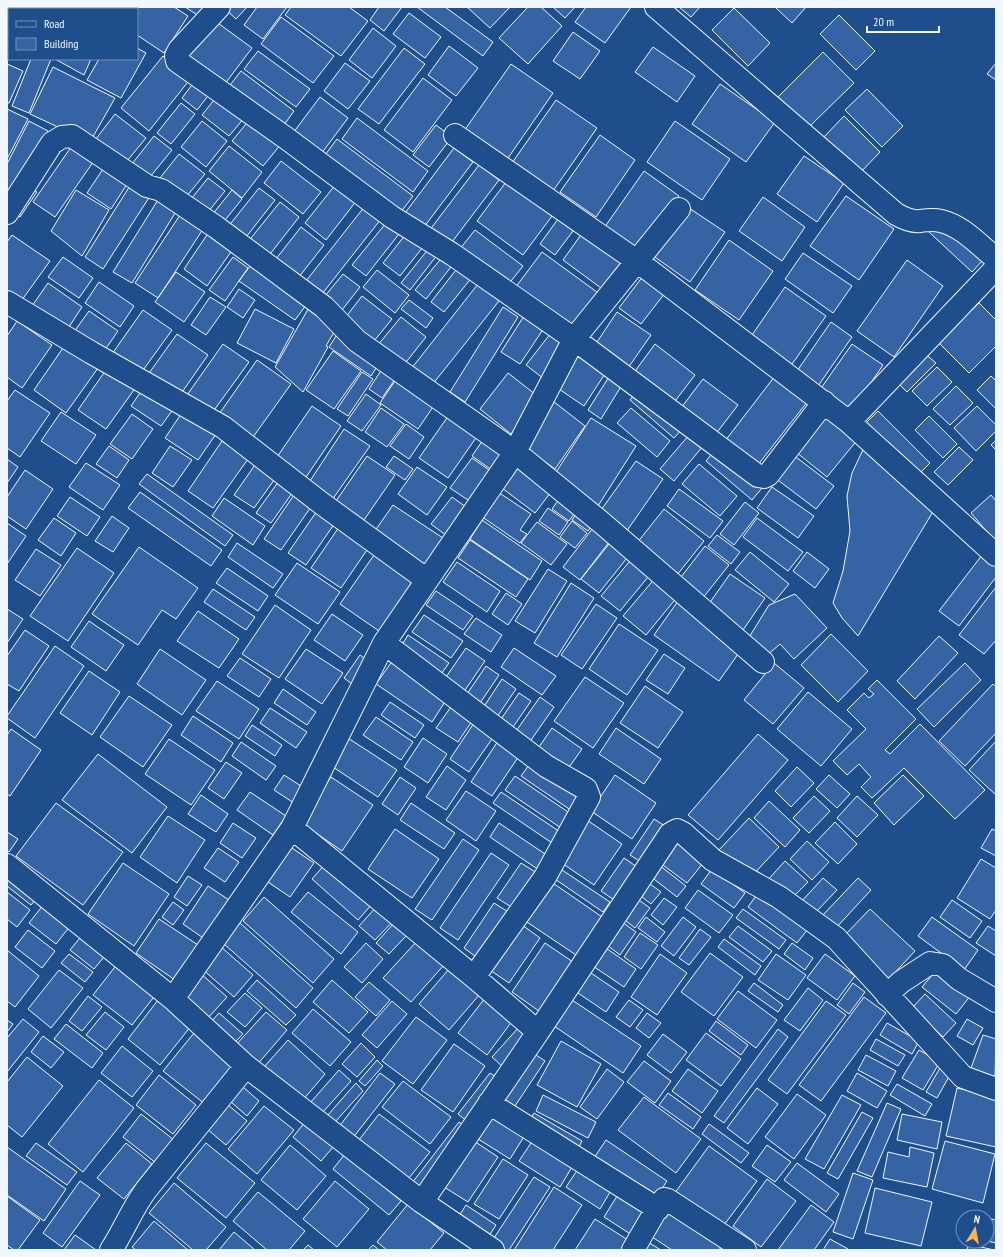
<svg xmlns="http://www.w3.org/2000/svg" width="1003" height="1257" font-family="'PT Sans Narrow',sans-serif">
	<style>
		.building { fill: #3563a3; stroke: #f2f6ff }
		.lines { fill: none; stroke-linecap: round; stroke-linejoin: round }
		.minor-casing { stroke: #f2f6ff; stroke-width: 24 }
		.minor { stroke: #1f4e8c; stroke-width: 22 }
	</style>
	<rect width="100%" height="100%" fill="#1f4e8c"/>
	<path class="building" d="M132 7H174L188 16 164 53 137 35V9H130Z
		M185 7H213L205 20Z
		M223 7H247L236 19Z
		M257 7H287L263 39 244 25Z
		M291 7H349L368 21 341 56 285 15Z
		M379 7H402L384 31 370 20Z
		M417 7H445L493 42 483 56Z
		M467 7H510L490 28Z
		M528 7H541L562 26 528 64 499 38Z
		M553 7H575L565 18Z
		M586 7H631L605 43 575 22Z
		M679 7H700L691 17Z
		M775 7H806L792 23Z
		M734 8 770 43 748 66 712 30Z
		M409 13 441 37 425 58 393 34Z
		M839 15 875 51 856 70 820 34Z
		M281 17 334 56 313 83 261 44Z
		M211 18 252 48 224 85 184 55Z
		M373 28 396 46 372 78 349 60Z
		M573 32 600 51 580 79 553 61Z
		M449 46 478 68 456 96 428 75Z
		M653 47 695 76 677 102 635 72Z
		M137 48 146 53 121 98 87 80 99 59H137Z
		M404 48 425 64 379 124 358 109Z
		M258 51 310 89 296 107 244 69Z
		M823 52 854 83 809 127 778 97Z
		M163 56 191 78 149 131 121 108Z
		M31 59H51L29 113 12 106Z
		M55 59H91L84 75Z
		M345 63 370 81 348 109 324 91Z
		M996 63V80L987 74Z
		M7 64 23 71 9 103H7Z
		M511 64 553 93 506 161 464 131Z
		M53 67 115 98 90 142 30 114Z
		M241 71 294 111 281 129 227 89Z
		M423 78 452 100 413 152 384 130Z
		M195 81 211 92 197 110 182 98Z
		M720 84 775 122 746 162 692 124Z
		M867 89 903 126 882 147 845 110Z
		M218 95 245 117 229 136 202 115Z
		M320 97 348 118 321 154 293 133Z
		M556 100 597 128 553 191 512 163Z
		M181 103 195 114 171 144 157 133Z
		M7 109 28 119 7 159Z
		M115 114 146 138 122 167 92 144Z
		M844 116 880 152 858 175 822 139Z
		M251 118 282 143 263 166 232 141Z
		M357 118 428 171 413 192 342 139Z
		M29 121 48 131 7 210V164Z
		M202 121 227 141 206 167 181 147Z
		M675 121 730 159 702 200 647 162Z
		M436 125 452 137 429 167 413 155Z
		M600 135 635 160 596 217 560 192Z
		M154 136 172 150 145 183 128 169Z
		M337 139 413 196 398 216 322 159Z
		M76 140 98 155 55 217 33 202Z
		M229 146 262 172 242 198 209 171Z
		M454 148 473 162 421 231 402 217Z
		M179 154 205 174 181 203 156 183Z
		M804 156 844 183 817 222 777 194Z
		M281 161 321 192 303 214 264 183Z
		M107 163 131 178 111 209 87 193Z
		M479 165 499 180 449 246 429 231Z
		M644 171 679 196 640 253 604 228Z
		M208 178 225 191 204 217 187 204Z
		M133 181 152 193 103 269 85 257Z
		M506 182 552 216 523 255 477 221Z
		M336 184 357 200 326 240 305 223Z
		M28 186 37 192 20 217 11 210Z
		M259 188 275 200 243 241 227 228Z
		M76 190 109 210 82 256 51 231Z
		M232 190 242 199 222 224 212 215Z
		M161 195 180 205 132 283 113 272Z
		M846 196 894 229 859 280 810 246Z
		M763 197 805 227 782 261 739 231Z
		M280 202 299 217 267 258 247 243Z
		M365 206 381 219 322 294 306 281Z
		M686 206 725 232 690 282 652 255Z
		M184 209 207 223 158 298 135 283Z
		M558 219 573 231 555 255 540 244Z
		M939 222 982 261 972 272 929 232Z
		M386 223 399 234 366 276 352 265Z
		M301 227 324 245 295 282 272 264Z
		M475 230 523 266 507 286 459 250Z
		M209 232 233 249 207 286 184 269Z
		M583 232 622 261 601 288 563 260Z
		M406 234 423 247 400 276 383 263Z
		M12 235 50 261 19 304 7 296V242Z
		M729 240 773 271 739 320 695 290Z
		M430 247 438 254 410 290 401 283Z
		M542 252 601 295 574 332 515 288Z
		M803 253 852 286 833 313 785 279Z
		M444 255 454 263 426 299 415 290Z
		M63 257 93 278 79 298 48 277Z
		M233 257 248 268 225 301 209 290Z
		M907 260 943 286 894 357 857 331Z
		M253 262 309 301 295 320 239 281Z
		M459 266 473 276 444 312 431 302Z
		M377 270 409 295 395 313 363 287Z
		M176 272 205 292 184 322 155 302Z
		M343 274 360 287 342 310 325 296Z
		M643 276 665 293 641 324 619 308Z
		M99 282 134 306 120 327 85 303Z
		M48 283 82 307 65 333 30 309Z
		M478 284 499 301 432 385 411 369Z
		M785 287 826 316 790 367 750 338Z
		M239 289 255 300 243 318 227 307Z
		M362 296 392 319 374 341 345 318Z
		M210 297 226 307 206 335 191 325Z
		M409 300 433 318 426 328 401 309Z
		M979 303 996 320V346L969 373 939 343Z
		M311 304 338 325 326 346 328 347 303 392 275 367Z
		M503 307 518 317 465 402 450 392Z
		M255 309 294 329 276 363 237 343Z
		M143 310 172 330 141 373 112 354Z
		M89 311 118 331 100 357 71 336Z
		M617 312 651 335 628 368 595 345Z
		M524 316 544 328 520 364 501 352Z
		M401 317 426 337 403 366 377 346Z
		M17 321 52 345 22 388 7 377V336Z
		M831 322 852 337 818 386 797 371Z
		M338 333 380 362 371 376 329 347Z
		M551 333 569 347 544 379 526 365Z
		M177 334 208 355 178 398 147 376Z
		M223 344 249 362 212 413 187 395Z
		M655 344 695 375 672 405 633 374Z
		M852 344 883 365 851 412 819 391Z
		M65 345 98 368 66 413 34 390Z
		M577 349 608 369 584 406 553 385Z
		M333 351 361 371 334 409 306 390Z
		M922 351 936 363 907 392 894 379Z
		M257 360 291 384 251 440 217 417Z
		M384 366 398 375 382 398 369 389Z
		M108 367 136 387 106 429 78 410Z
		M937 367 952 382 927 406 912 391Z
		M362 372 373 379 348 416 337 409Z
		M612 372 625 380 601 419 588 410Z
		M508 373 540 398 511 434 480 409Z
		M399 375 437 401 418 429 380 403Z
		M775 376 808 401 757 466 725 441Z
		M991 376 996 381V409L977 390Z
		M703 379 738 405 715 435 681 408Z
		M956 386 973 403 950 425 933 409Z
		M144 387 174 408 161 426 131 406Z
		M15 390 50 413 20 457 7 448V401Z
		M638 390 683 428 674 438 630 400Z
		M366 394 381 405 362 431 347 421Z
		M549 398 585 426 555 469 525 448Z
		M312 406 341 426 304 480 275 460Z
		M977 406 996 425V431L976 451 954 428Z
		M381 408 404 424 387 447 365 432Z
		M631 408 670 441 657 457 617 423Z
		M821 410 858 439 827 477 791 448Z
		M183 411 216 434 198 460 165 438Z
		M878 411 930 463 916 477 864 425Z
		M61 412 96 435 76 464 41 441Z
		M451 412 480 432 448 478 419 458Z
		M132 414 153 429 132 459 110 444Z
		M929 416 957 444 943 458 915 430Z
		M591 418 636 446 598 506 553 477Z
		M406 424 424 437 409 459 390 446Z
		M344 429 370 446 332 500 308 484Z
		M689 435 703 446 674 481 660 469Z
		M485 437 510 454 496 473 472 456Z
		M996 440V450L991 445Z
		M222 441 248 459 213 508 188 491Z
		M867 441 937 505 858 636 842 618 833 603 843 571 850 531 847 496 852 473Z
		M109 446 129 460 117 478 96 464Z
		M170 446 192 460 173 487 152 473Z
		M959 447 973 460 948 485 934 472Z
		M716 449 762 488 752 500 706 461Z
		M788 451 834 486 816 509 770 474Z
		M367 456 395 475 364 520 336 501Z
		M394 456 413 469 405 480 386 467Z
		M472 458 495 474 474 504 450 488Z
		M7 459 18 467 7 483Z
		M517 460 554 488 535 513 498 485Z
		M636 461 663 479 626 532 599 513Z
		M257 462 277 476 254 508 234 495Z
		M86 463 120 485 103 510 69 487Z
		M699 464 737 496 720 516 682 484Z
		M417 467 447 487 427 515 398 494Z
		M25 470 53 489 26 529 7 516V497Z
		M147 474 233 535 225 546 139 484Z
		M281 478 295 489 271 523 256 513Z
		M772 487 814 516 798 538 757 508Z
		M679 489 723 521 710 538 667 506Z
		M495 490 531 514 520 530 527 534 520 543 478 514Z
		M140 492 222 550 211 566 128 508Z
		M296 492 313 504 281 550 264 539Z
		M562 495 579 507 569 521 552 509Z
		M991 495 996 501V538L994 540 971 513Z
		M70 497 100 517 87 536 57 516Z
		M452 497 473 512 451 539 431 524Z
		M224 498 265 526 253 545 212 516Z
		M745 502 759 513 734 545 720 534Z
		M393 505 446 540 425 571 372 535Z
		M319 508 337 520 306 565 288 553Z
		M548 508 568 522 559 535 539 521Z
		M580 508 596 520 588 531 572 520Z
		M664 509 704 541 677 575 637 543Z
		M112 516 129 528 113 552 95 541Z
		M54 518 76 533 61 556 38 540Z
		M757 518 803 552 788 571 743 537Z
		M482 520 542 561 530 580 470 539Z
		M572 521 587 533 575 548 560 537Z
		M537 522 567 544 551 565 521 543Z
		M7 523 26 536 7 564Z
		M596 524 613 537 580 580 563 567Z
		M339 527 369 547 341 588 311 568Z
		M717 535 740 552 731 564 708 546Z
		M613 539 631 553 599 593 581 579Z
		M470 540 528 579 516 597 458 558Z
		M237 543 283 574 273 588 228 557Z
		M705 546 729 565 702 599 678 581Z
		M139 547 198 588 176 619 162 610 138 645 92 614Z
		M77 548 114 573 68 641 30 616Z
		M36 549 61 565 40 596 15 580Z
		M986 550 996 558V577L959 626 939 611Z
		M750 552 789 584 774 602 735 570Z
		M807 552 829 569 815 588 793 571Z
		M374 555 413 581 379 631 340 604Z
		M634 556 653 571 620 611 601 596Z
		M457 562 500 591 487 612 443 582Z
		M297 563 340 592 318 624 275 595Z
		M227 568 268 596 258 611 216 583Z
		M548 569 567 581 535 633 515 621Z
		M730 574 765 598 741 633 706 608Z
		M656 577 678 596 646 635 623 616Z
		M571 583 594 598 557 657 534 643Z
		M996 587V640L984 654 959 635Z
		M213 589 255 617 246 630 204 602Z
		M436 591 473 616 463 630 426 605Z
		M506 593 522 604 508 625 492 614Z
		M795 594 827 628 794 659 780 644 765 657 748 639 769 605Z
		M678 601 743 647 719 681 654 635Z
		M596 604 617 618 582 669 561 655Z
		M275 605 311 630 279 678 242 654Z
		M7 609 23 619 7 643Z
		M198 611 239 639 219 668 177 641Z
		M332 614 363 635 345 661 314 640Z
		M424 615 463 641 451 658 412 632Z
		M476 618 502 635 491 652 464 634Z
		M89 621 124 645 106 671 71 647Z
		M619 624 658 650 627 695 589 669Z
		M25 630 49 646 19 691 7 684V656Z
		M831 634 868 671 838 702 801 665Z
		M408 635 449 663 439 677 399 650Z
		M939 636 958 653 915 699 897 681Z
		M55 646 84 666 35 738 7 718V716Z
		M466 648 485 661 463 693 444 680Z
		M514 648 556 676 542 695 501 667Z
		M160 649 206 680 182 715 137 684Z
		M306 649 343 673 322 704 285 679Z
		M664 654 685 668 668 694 646 680Z
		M360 655 372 664 356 687 344 678Z
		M240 658 271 679 259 697 227 676Z
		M393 660 448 697 432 722 376 684Z
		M774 663 804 688 773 724 744 700Z
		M965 663 981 680 934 727 917 709Z
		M486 666 499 675 478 706 465 697Z
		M89 671 120 692 92 735 60 713Z
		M585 677 624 703 593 748 554 721Z
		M502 679 516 689 495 720 481 711Z
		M877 680 916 719 885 750 890 754 920 724 985 790 955 819 904 768 872 798 861 787 871 777 859 764 847 775 833 761 866 729 847 710 864 693 869 698 874 694 868 689Z
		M217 681 259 709 239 739 196 711Z
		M993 684 996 687V733L965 766 939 741Z
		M645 686 683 712 658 748 620 723Z
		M283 689 316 712 307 725 274 703Z
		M808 692 852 729 821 766 777 729Z
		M519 693 531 701 511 730 499 722Z
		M129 696 172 725 143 767 100 737Z
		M540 697 554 707 529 743 514 734Z
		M390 702 424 725 415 738 381 715Z
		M453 704 474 718 458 742 436 728Z
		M270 708 307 732 296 748 260 723Z
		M193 716 233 743 221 762 181 735Z
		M376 717 413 742 401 760 363 735Z
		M474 723 494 736 469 772 450 759Z
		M252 725 282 745 275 756 245 736Z
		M552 728 582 749 567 770 537 750Z
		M616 728 661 759 644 784 599 754Z
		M11 729 41 750 10 796 7 794V735Z
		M758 734 788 760 718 840 688 815Z
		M348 738 397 770 378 797 330 765Z
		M423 738 447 754 428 783 404 767Z
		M169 739 215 770 191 805 145 774Z
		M498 741 519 756 492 796 471 782Z
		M996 741V795L969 770Z
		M241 742 276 766 266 780 232 756Z
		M98 754 167 807 132 853 62 800Z
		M226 762 242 773 224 799 208 788Z
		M531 762 582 796 572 811 521 776Z
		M447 766 466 780 446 810 426 797Z
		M797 767 814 783 791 807 775 791Z
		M284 775 304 788 294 803 274 790Z
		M615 775 656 803 632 839 591 811Z
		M829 775 850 794 837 808 816 789Z
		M903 775 924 796 894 825 874 803Z
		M515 776 574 816 564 830 505 790Z
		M331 777 373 805 342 851 300 822Z
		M400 777 416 788 398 815 382 804Z
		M466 791 496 811 476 841 446 820Z
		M250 792 286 816 273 835 237 810Z
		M501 792 563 834 555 845 493 803Z
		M201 795 228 814 216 832 188 814Z
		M814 796 830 811 809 833 793 818Z
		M857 796 878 815 857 837 837 818Z
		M769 801 800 830 785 847 754 818Z
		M56 803 123 852 83 905 16 856Z
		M411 803 455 833 444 849 400 820Z
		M168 816 205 840 177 883 140 857Z
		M584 818 622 844 594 885 556 859Z
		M749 818 779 847 749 879 719 850Z
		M654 819 668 828 644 864 630 855Z
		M835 822 857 844 838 864 815 843Z
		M233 823 256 838 242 858 220 843Z
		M499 823 548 856 539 870 490 837Z
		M395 829 439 859 412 898 368 869Z
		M992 829 996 831V856L981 848Z
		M7 832 18 839 9 852 7 851Z
		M463 839 479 850 432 920 415 909Z
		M675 840 704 862 687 883 659 862Z
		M807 841 829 862 812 880 790 859Z
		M289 846 314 863 290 897 265 880Z
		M218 848 239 862 225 882 204 868Z
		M491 853 509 865 458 940 440 928Z
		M624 858 640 869 617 902 601 891Z
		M981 859 996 868V910L990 919 957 898Z
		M785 861 808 882 788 902 766 882Z
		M327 862 373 903 358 920 312 879Z
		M123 863 169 894 134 946 88 914Z
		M521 863 537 873 513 908 497 898Z
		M659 865 686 886 677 897 650 876Z
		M559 868 610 902 603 912 552 877Z
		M712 869 745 893 734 908 701 884Z
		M7 870 39 895 31 905 7 886Z
		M188 876 202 885 187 906 174 897Z
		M823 878 837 890 814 914 801 902Z
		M858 878 871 890 835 929 822 916Z
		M550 881 605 919 579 957 524 920Z
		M646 881 661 892 651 904 637 893Z
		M208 886 232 902 206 940 183 924Z
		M698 890 733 915 719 933 685 908Z
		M7 892 30 910 17 927 7 919Z
		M308 892 358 932 341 954 291 912Z
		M758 893 808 929 797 943 748 907Z
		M264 897 334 959 313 983 243 921Z
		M636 898 650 908 635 928 621 917Z
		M664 898 677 907 663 925 651 915Z
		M952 900 982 921 970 938 940 917Z
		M173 902 184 910 173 925 162 917Z
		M494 903 510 913 479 959 464 948Z
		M44 904 71 925 56 944 29 923Z
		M378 905 395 919 375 940 359 926Z
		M743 909 786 940 779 949 736 918Z
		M870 909 915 951 888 980 843 937Z
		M646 917 665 932 657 942 638 928Z
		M683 917 696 927 674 956 661 946Z
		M932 917 978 950 964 970 918 936Z
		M159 919 198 945 175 980 136 953Z
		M618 919 636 932 620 955 603 942Z
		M518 922 540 938 509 983 487 968Z
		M240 923 313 988 296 1008 223 943Z
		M394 923 407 935 389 954 376 943Z
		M738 926 772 951 763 962 729 937Z
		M988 926 996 931V956L976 943Z
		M700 929 711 937 689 965 679 958Z
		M28 930 55 951 42 968 15 947Z
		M84 933 108 952 94 969 70 950Z
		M640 933 658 945 641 969 624 957Z
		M724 939 761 966 755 975 718 947Z
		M417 941 444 965 411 1002 383 978Z
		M366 943 383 959 362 983 344 967Z
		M545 943 573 962 539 1011 512 992Z
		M792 943 813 958 805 970 784 954Z
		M220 946 253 975 234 997 201 968Z
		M603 946 636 969 624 987 590 964Z
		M7 950 39 976 15 1007 7 1001Z
		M710 953 743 977 714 1016 681 992Z
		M69 954 93 972 85 982 61 963Z
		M660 954 687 973 657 1015 631 997Z
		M776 954 806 975 788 1000 758 980Z
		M825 954 855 976 837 1000 807 978Z
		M118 963 157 993 132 1025 93 995Z
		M938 968 971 995 956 1014 922 987Z
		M449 969 480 994 449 1030 419 1004Z
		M59 970 83 988 51 1028 28 1009Z
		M588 971 619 992 606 1012 575 991Z
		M199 972 227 997 207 1019 179 994Z
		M257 980 296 1015 286 1025 247 991Z
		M332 980 368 1012 349 1033 313 1002Z
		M369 982 390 1000 376 1016 355 997Z
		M754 983 783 1005 778 1012 748 991Z
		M853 983 865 992 849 1014 837 1005Z
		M808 988 823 1000 800 1031 784 1020Z
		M738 991 777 1020 756 1048 717 1019Z
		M245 993 262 1008 245 1027 227 1012Z
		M925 994 956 1023 943 1037 912 1008Z
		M88 996 102 1007 82 1031 69 1021Z
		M864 997 886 1013 821 1101 799 1085Z
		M485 998 513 1020 487 1055 458 1033Z
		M158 1000 191 1026 160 1065 128 1039Z
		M572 1000 641 1046 623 1073 554 1026Z
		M629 1000 643 1010 630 1027 616 1017Z
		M392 1001 407 1014 377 1048 362 1035Z
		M826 1001 846 1015 787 1094 768 1080Z
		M313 1009 351 1042 330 1066 292 1033Z
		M105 1012 124 1027 106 1050 86 1035Z
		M266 1012 287 1030 256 1066 234 1047Z
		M219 1013 243 1034 234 1043 211 1022Z
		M647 1013 661 1023 649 1038 636 1028Z
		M416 1017 447 1040 413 1084 382 1061Z
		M23 1019 39 1032 7 1072V1038Z
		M967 1019 983 1028 973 1045 957 1036Z
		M7 1020 13 1024 7 1032Z
		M716 1021 748 1045 741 1055 709 1031Z
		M887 1023 919 1041 912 1054 880 1035Z
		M66 1024 103 1053 92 1068 54 1039Z
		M520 1026 532 1037 504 1068 492 1057Z
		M778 1029 788 1037 724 1123 714 1116Z
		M194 1033 236 1066 205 1104 163 1071Z
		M706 1033 741 1059 721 1086 686 1060Z
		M663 1034 687 1052 671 1073 647 1055Z
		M983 1035 996 1039 995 1077 971 1068Z
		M43 1036 64 1052 51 1068 31 1052Z
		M876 1039 905 1055 898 1066 870 1050Z
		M288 1040 325 1074 302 1101 264 1067Z
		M561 1041 601 1064 577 1107 537 1085Z
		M361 1043 375 1057 357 1077 342 1064Z
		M454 1044 485 1066 453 1112 421 1090Z
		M122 1046 153 1071 132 1097 101 1073Z
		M919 1050 940 1062 923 1090 902 1078Z
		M530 1051 545 1061 511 1112 496 1103Z
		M866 1055 896 1071 888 1086 858 1070Z
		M27 1057 63 1086 22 1137 7 1125V1082Z
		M377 1060 383 1066 365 1086 359 1081Z
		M644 1061 671 1081 655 1103 627 1082Z
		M940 1068 951 1073 937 1098 926 1092Z
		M607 1069 624 1082 597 1119 580 1107Z
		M688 1069 718 1091 702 1113 672 1091Z
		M339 1070 351 1081 322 1113 310 1103Z
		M380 1073 395 1084 352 1139 338 1128Z
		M490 1073 500 1080 468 1122 458 1114Z
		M857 1073 887 1091 877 1108 847 1091Z
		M159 1075 196 1105 173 1134 136 1105Z
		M99 1080 134 1108 83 1172 48 1144Z
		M403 1081 451 1117 430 1144 382 1107Z
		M356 1083 363 1091 335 1122 327 1116Z
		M897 1084 932 1104 925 1116 890 1095Z
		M243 1087 259 1101 247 1116 231 1102Z
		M757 1088 778 1104 748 1144 727 1128Z
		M957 1088 996 1097V1147L946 1136Z
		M668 1093 701 1117 693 1129 659 1105Z
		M797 1094 826 1115 794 1159 765 1137Z
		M543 1095 596 1122 588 1138 536 1111Z
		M842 1095 861 1105 824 1169 805 1159Z
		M644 1097 701 1139 676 1173 618 1130Z
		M887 1103 901 1109 872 1177 857 1171Z
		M227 1104 247 1121 226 1145 207 1129Z
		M264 1106 294 1130 257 1174 228 1149Z
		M862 1112 873 1118 838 1179 827 1173Z
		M534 1113 582 1141 576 1153 528 1124Z
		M141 1114 174 1140 156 1163 123 1137Z
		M379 1114 430 1152 409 1178 359 1140Z
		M491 1114 525 1135 510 1159 475 1137Z
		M902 1114 942 1122 937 1149 897 1140Z
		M305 1122 334 1146 321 1161 293 1137Z
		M459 1122 469 1130 422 1191 412 1183Z
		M709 1124 749 1153 741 1163 702 1134Z
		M535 1137 575 1162 560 1187 519 1161Z
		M606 1140 667 1181 653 1202 592 1161Z
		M474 1141 498 1157 468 1202 444 1187Z
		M945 1141 995 1154 983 1203 932 1189Z
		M36 1143 77 1172 67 1185 26 1156Z
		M126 1143 152 1164 124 1199 97 1178Z
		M206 1143 255 1183 226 1218 177 1178Z
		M290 1145 326 1176 297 1210 261 1180Z
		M767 1145 791 1162 775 1182 752 1166Z
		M709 1146 757 1181 721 1229 674 1194Z
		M7 1147 66 1189 44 1221 7 1195Z
		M910 1147 934 1153 927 1187 883 1178 888 1152 909 1157Z
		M345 1154 401 1201 389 1215 333 1169Z
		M503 1159 528 1175 499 1219 474 1204Z
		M797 1163 839 1194 826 1212 784 1180Z
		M580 1166 613 1187 600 1209 566 1187Z
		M853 1173 873 1180 853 1239 833 1232Z
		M534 1177 550 1187 509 1250H506L492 1241Z
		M767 1179 796 1201 761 1247 733 1226Z
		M80 1181 100 1195 62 1247 43 1233Z
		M335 1181 369 1209 337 1247 303 1219Z
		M174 1183 226 1227 206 1250H193L149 1213Z
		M554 1187 582 1205 553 1250H514Z
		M875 1188 932 1202 921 1246 865 1233Z
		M258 1192 305 1231 289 1250H267L233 1221Z
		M619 1193 647 1211 632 1235 604 1217Z
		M7 1196 40 1220 18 1250H14L7 1245Z
		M408 1204 444 1233 430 1250H387L377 1242Z
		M466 1205 496 1225 487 1239 457 1219Z
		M811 1205 834 1222 814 1250H778Z
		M665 1210 721 1247 719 1250H672L649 1235Z
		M968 1213 982 1217H967Z
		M987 1218 996 1220V1243L987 1241Z
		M595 1219 628 1240 622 1250H575Z
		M154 1221 188 1250H136L132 1247Z
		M234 1232 255 1250H219Z
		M75 1235 96 1250H64Z
		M830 1239 848 1249V1250H823Z
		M646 1241 661 1250H640Z
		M968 1244 994 1250H967Z
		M308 1245 314 1250H303Z
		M373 1245 379 1250H368Z"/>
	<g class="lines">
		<g class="minor-casing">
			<path id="minor" d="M219 7 179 50 176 56 177 61 286 138 392 217 452 254 574 339 758 476 764 477 768 475 824 402
				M656 7 896 214C903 218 912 222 920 221 928 220 933 219 941 221 962 226 978 244 994 257L996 260
				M455 135 637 261 849 422 996 555
				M7 213 52 143 62 137 72 136 147 186 161 190 216 227 324 307 357 341 515 452 602 523 763 662
				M7 302 92 353 223 427 321 503 427 580
				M849 422 995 269 996 266
				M384 643 546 766 586 789 589 797 545 877 474 977
				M7 865 173 999 246 1066 422 1202 493 1250
				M887 995 901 982 930 963 943 965 959 979 996 1001
				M173 999 292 828
				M538 1032 670 834 677 830 683 833 713 860 779 897 836 938 963 1077 996 1089
				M489 1103 658 1209
				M422 1202 538 1032 474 977 292 828 384 643 515 452 574 339 679 209
				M111 1250C124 1230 132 1209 146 1190L246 1066
				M633 1250C637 1243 660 1202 664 1199L668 1200 745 1250"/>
		</g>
		<use href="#minor" class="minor"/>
	</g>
	<rect width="1003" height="1257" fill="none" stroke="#f2f6ff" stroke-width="16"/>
	<rect x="8" y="8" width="130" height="52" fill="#1f4e8c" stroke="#7391ba"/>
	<rect x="16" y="21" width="20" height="6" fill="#1f4e8c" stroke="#7391ba"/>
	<text x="44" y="28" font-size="12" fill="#f2f6ff">Road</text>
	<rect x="16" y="38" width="20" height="12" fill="#3563a3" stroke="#7391ba"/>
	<text x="44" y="48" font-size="12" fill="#f2f6ff">Building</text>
	<g transform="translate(975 1229) rotate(11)"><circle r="19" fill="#1f4e8c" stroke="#7391ba"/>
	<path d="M0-3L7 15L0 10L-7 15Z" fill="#ffb74d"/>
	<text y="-6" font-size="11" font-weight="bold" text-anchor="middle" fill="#f2f6ff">N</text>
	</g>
	<path d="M867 26v6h72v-6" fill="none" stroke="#f2f6ff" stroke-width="2"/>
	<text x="873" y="26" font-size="12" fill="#f2f6ff" stroke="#1f4e8c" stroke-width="3" paint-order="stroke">20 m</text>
</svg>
